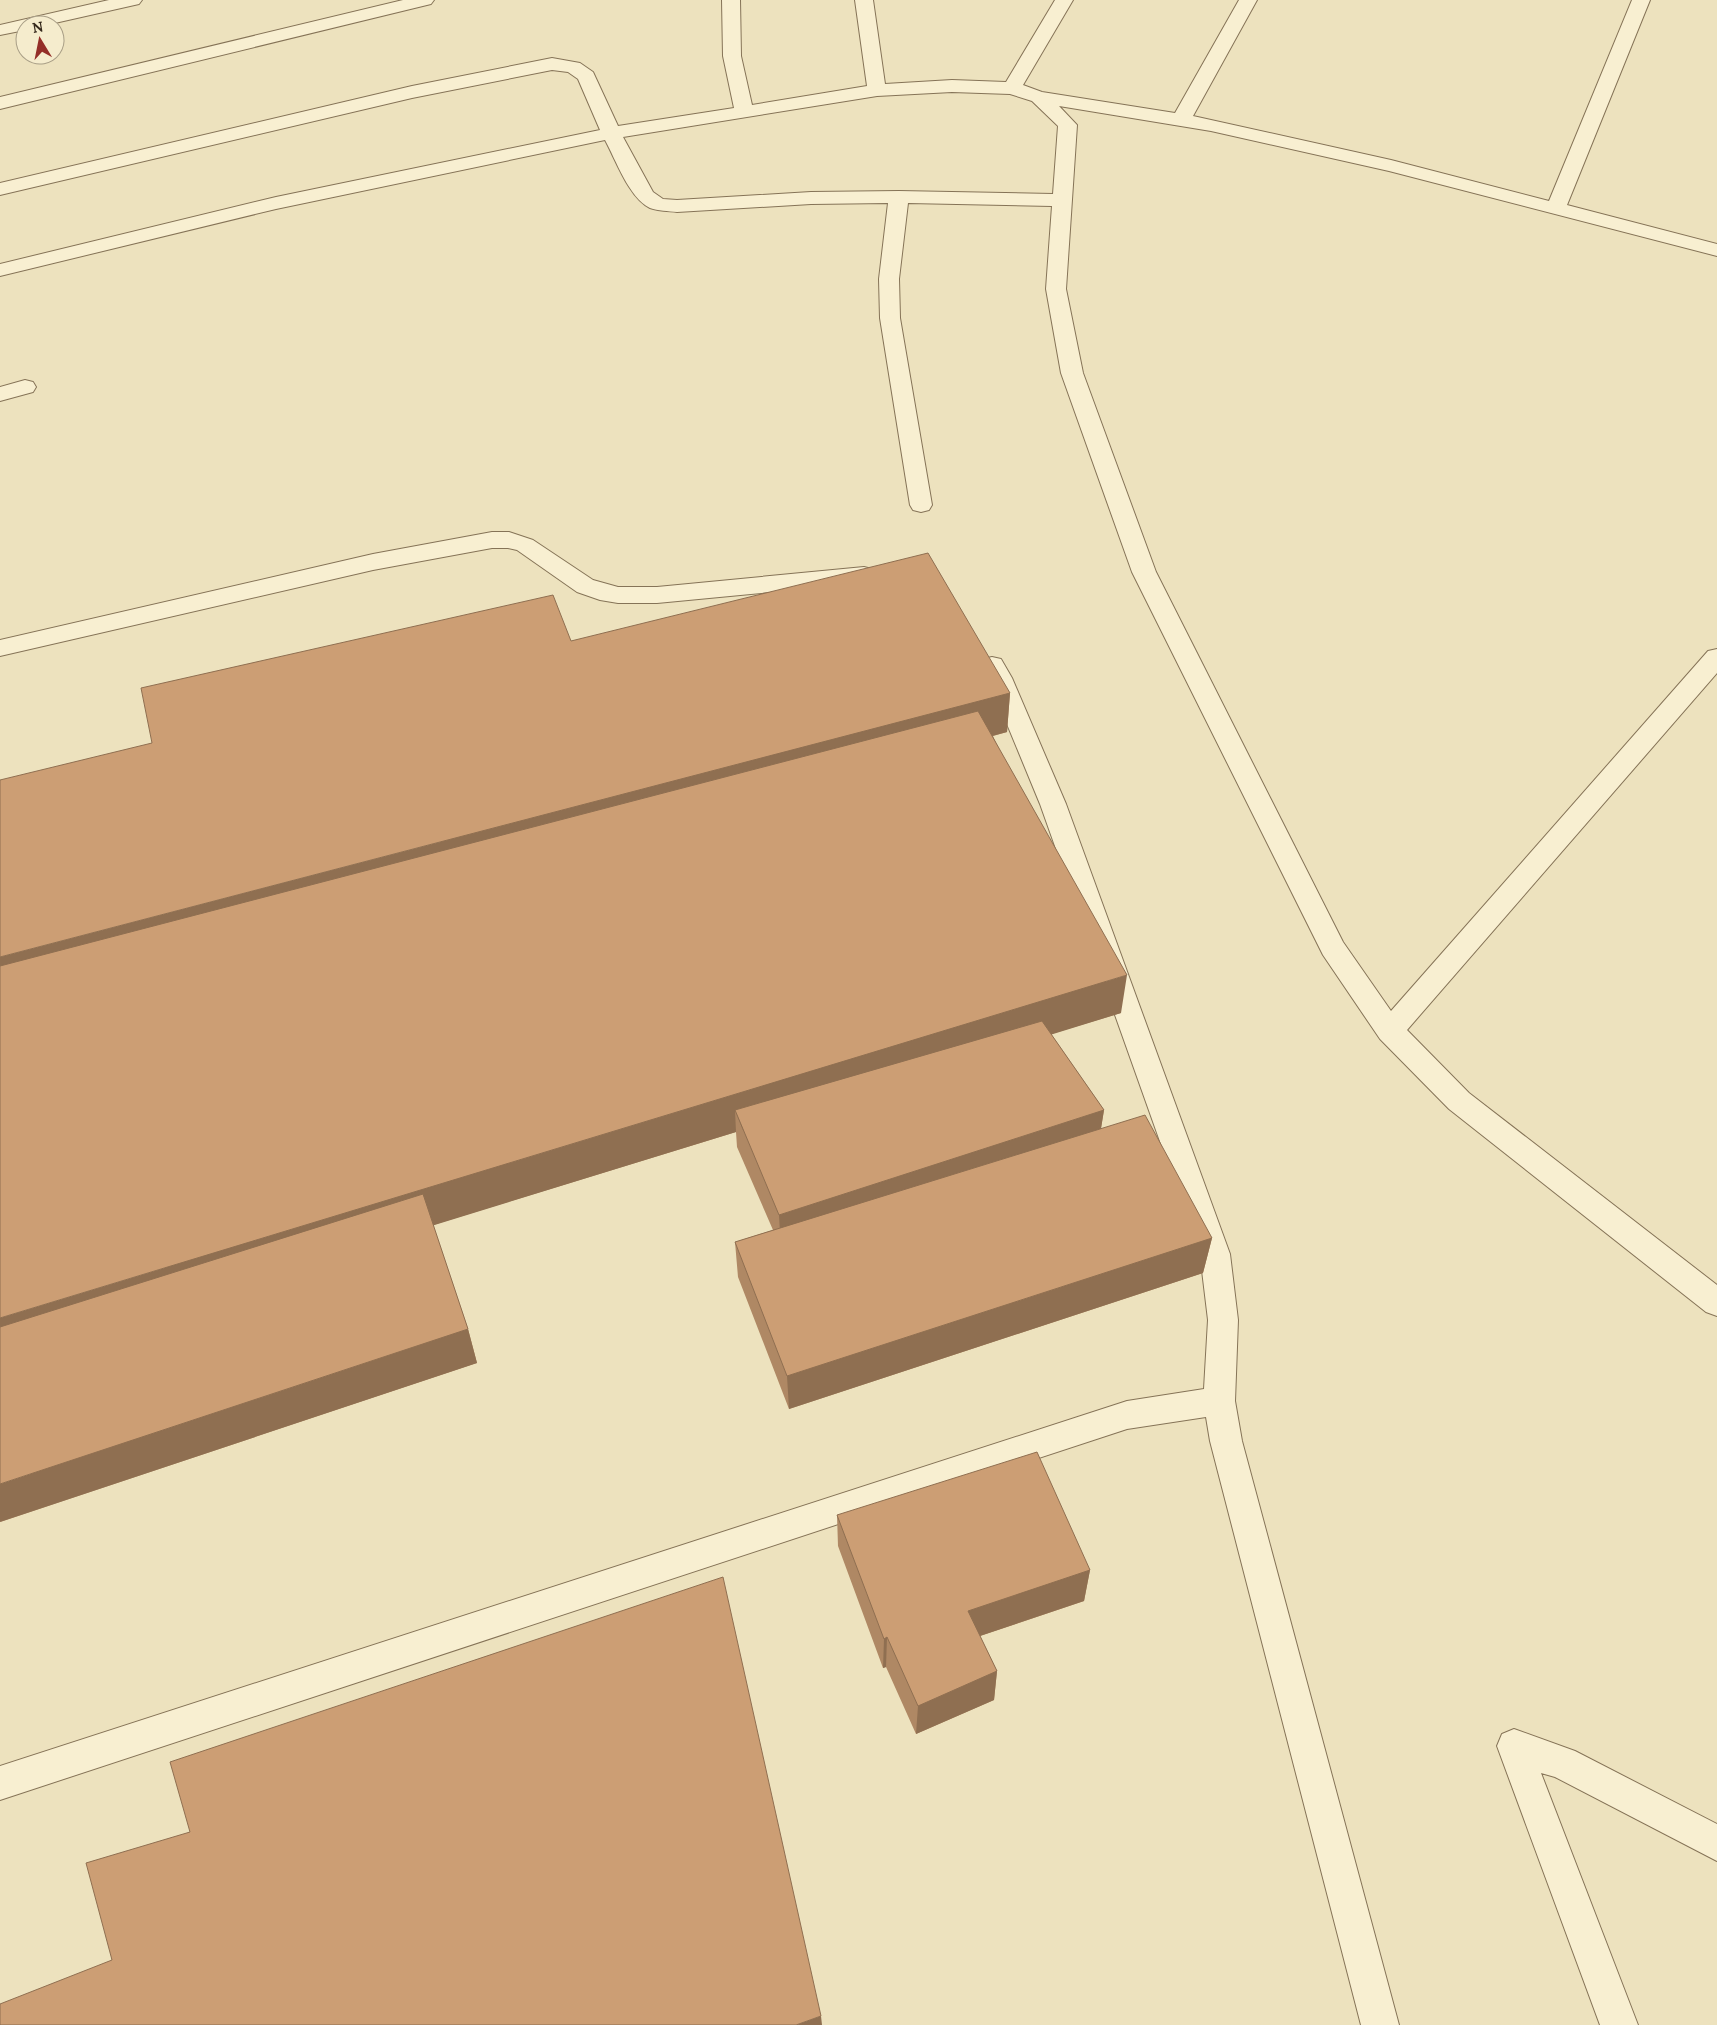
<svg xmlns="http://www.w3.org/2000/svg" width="1717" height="2025" font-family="Lora,serif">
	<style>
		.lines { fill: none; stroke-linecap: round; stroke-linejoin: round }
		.service-casing { stroke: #857357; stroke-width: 2 }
		.minor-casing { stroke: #857357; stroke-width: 2 }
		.service { fill: #f8efd1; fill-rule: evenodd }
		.minor { fill: #f8efd1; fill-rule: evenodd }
		.wall { fill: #af8864 }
		.shaded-wall { fill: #8f6f51 }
		.building { fill: #cc9e74; stroke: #8f6f51 }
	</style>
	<rect width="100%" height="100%" fill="#ede2be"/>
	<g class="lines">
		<g class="service-casing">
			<path id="service" d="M492 532H509L533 540 593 580 618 587H657L864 567 872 569 876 575 872 581 864 583 657 603H618L600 600 577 592 517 550 508 548H492L373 570 0 656V640L373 554Z
				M992 657 1001 659 1012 678 1066 804 1230 1254 1238 1320 1235 1401 1242 1441 1399 2025H1361L1210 1441 1206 1417 1127 1429 0 1800V1766L1127 1401 1204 1389 1208 1320 1200 1254 1040 804 988 678 980 665 983 659Z"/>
		</g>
		<g class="minor-casing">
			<path id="minor" d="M109 0H142L139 4 46 25H25V30L0 35V25Z
				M403 0H434L431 4 0 109V97Z
				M722 0H740L741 56 752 105 867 86 855 0H873L885 84 952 80 1006 82 1055 0H1073L1023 85 1042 92 1175 113 1239 0H1257L1193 116 1391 160 1549 201 1632 0H1650L1567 205 1717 244V256L1389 171 1211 131 1059 106 1077 125 1066 289 1083 373 1156 572 1343 942 1391 1011 1708 651 1717 649V673L1407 1030 1469 1093 1717 1285V1316L1706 1312 1449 1109 1380 1039 1323 955 1132 572 1061 373 1046 289 1052 206 908 203 899 279 900 318 932 505 929 510 921 512 913 510 910 505 880 318 879 279 888 203 811 204 677 212C668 211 658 211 650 208 629 198 616 160 605 140L276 209 0 276V264L276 197 600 130 578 79 568 72 552 70 412 98 0 195V183L412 86 552 58 580 63 593 72 618 126 734 108 723 56ZM952 92 1010 94 1032 101 1058 126 1053 194 899 191 811 192 677 200 663 199 653 192 623 137 877 96Z
				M25 380 33 382 36 387 33 392 0 401V387Z
				M1514 1729 1575 1751 1717 1824V1861L1555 1777 1541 1773 1638 2025H1600L1497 1746 1502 1734Z"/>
		</g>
		<use href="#service" class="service"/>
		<use href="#minor" class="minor"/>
	</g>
	<path class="wall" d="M571 641 1010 693 1007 732 993 736 1121 1013 1051 1034 1104 1110 1101 1128 1212 1238 1203 1273 789 1409 738 1277 735 1242 773 1230 737 1147 736 1132 433 1225 468 1329 477 1363 0 1522Z
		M837 1515 1090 1570 1084 1601 980 1636 997 1671 994 1700 916 1734 886 1667 883 1668 838 1546Z"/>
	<path class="shaded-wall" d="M1010 693 1007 732 0 1000V957Z
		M1127 975 1121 1013 743 1130 735 1110 736 1132 0 1359V1318Z
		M1104 1110 1098 1147 781 1250 779 1215Z
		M1212 1238 1203 1273 789 1409 787 1376Z
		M468 1329 477 1363 0 1522V1484Z
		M1090 1570 1084 1601 965 1641 968 1611Z
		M887 1637 886 1667 883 1668 884 1639Z
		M997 1671 994 1700 916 1734 918 1706Z
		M821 2016 822 2025H796Z"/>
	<path class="building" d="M928 553 1010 693 0 957V780L152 743 141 688 553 595 571 641Z
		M978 711 1127 975 0 1318V966Z
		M1042 1021 1104 1110 779 1215 735 1110Z
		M1145 1115 1212 1238 787 1376 735 1242Z
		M423 1194 468 1329 0 1484V1327Z
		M1037 1452 1090 1570 968 1611 997 1671 918 1706 887 1637 884 1639 837 1515Z
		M723 1577 821 2016 796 2025H0V2004L112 1960 86 1863 190 1832 170 1762Z"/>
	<g transform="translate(40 40) rotate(350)"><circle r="24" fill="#f5eccd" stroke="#a89e86"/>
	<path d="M0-4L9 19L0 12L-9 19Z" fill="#942e27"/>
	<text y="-8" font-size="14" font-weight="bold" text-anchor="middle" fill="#35291c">N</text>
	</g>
</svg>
